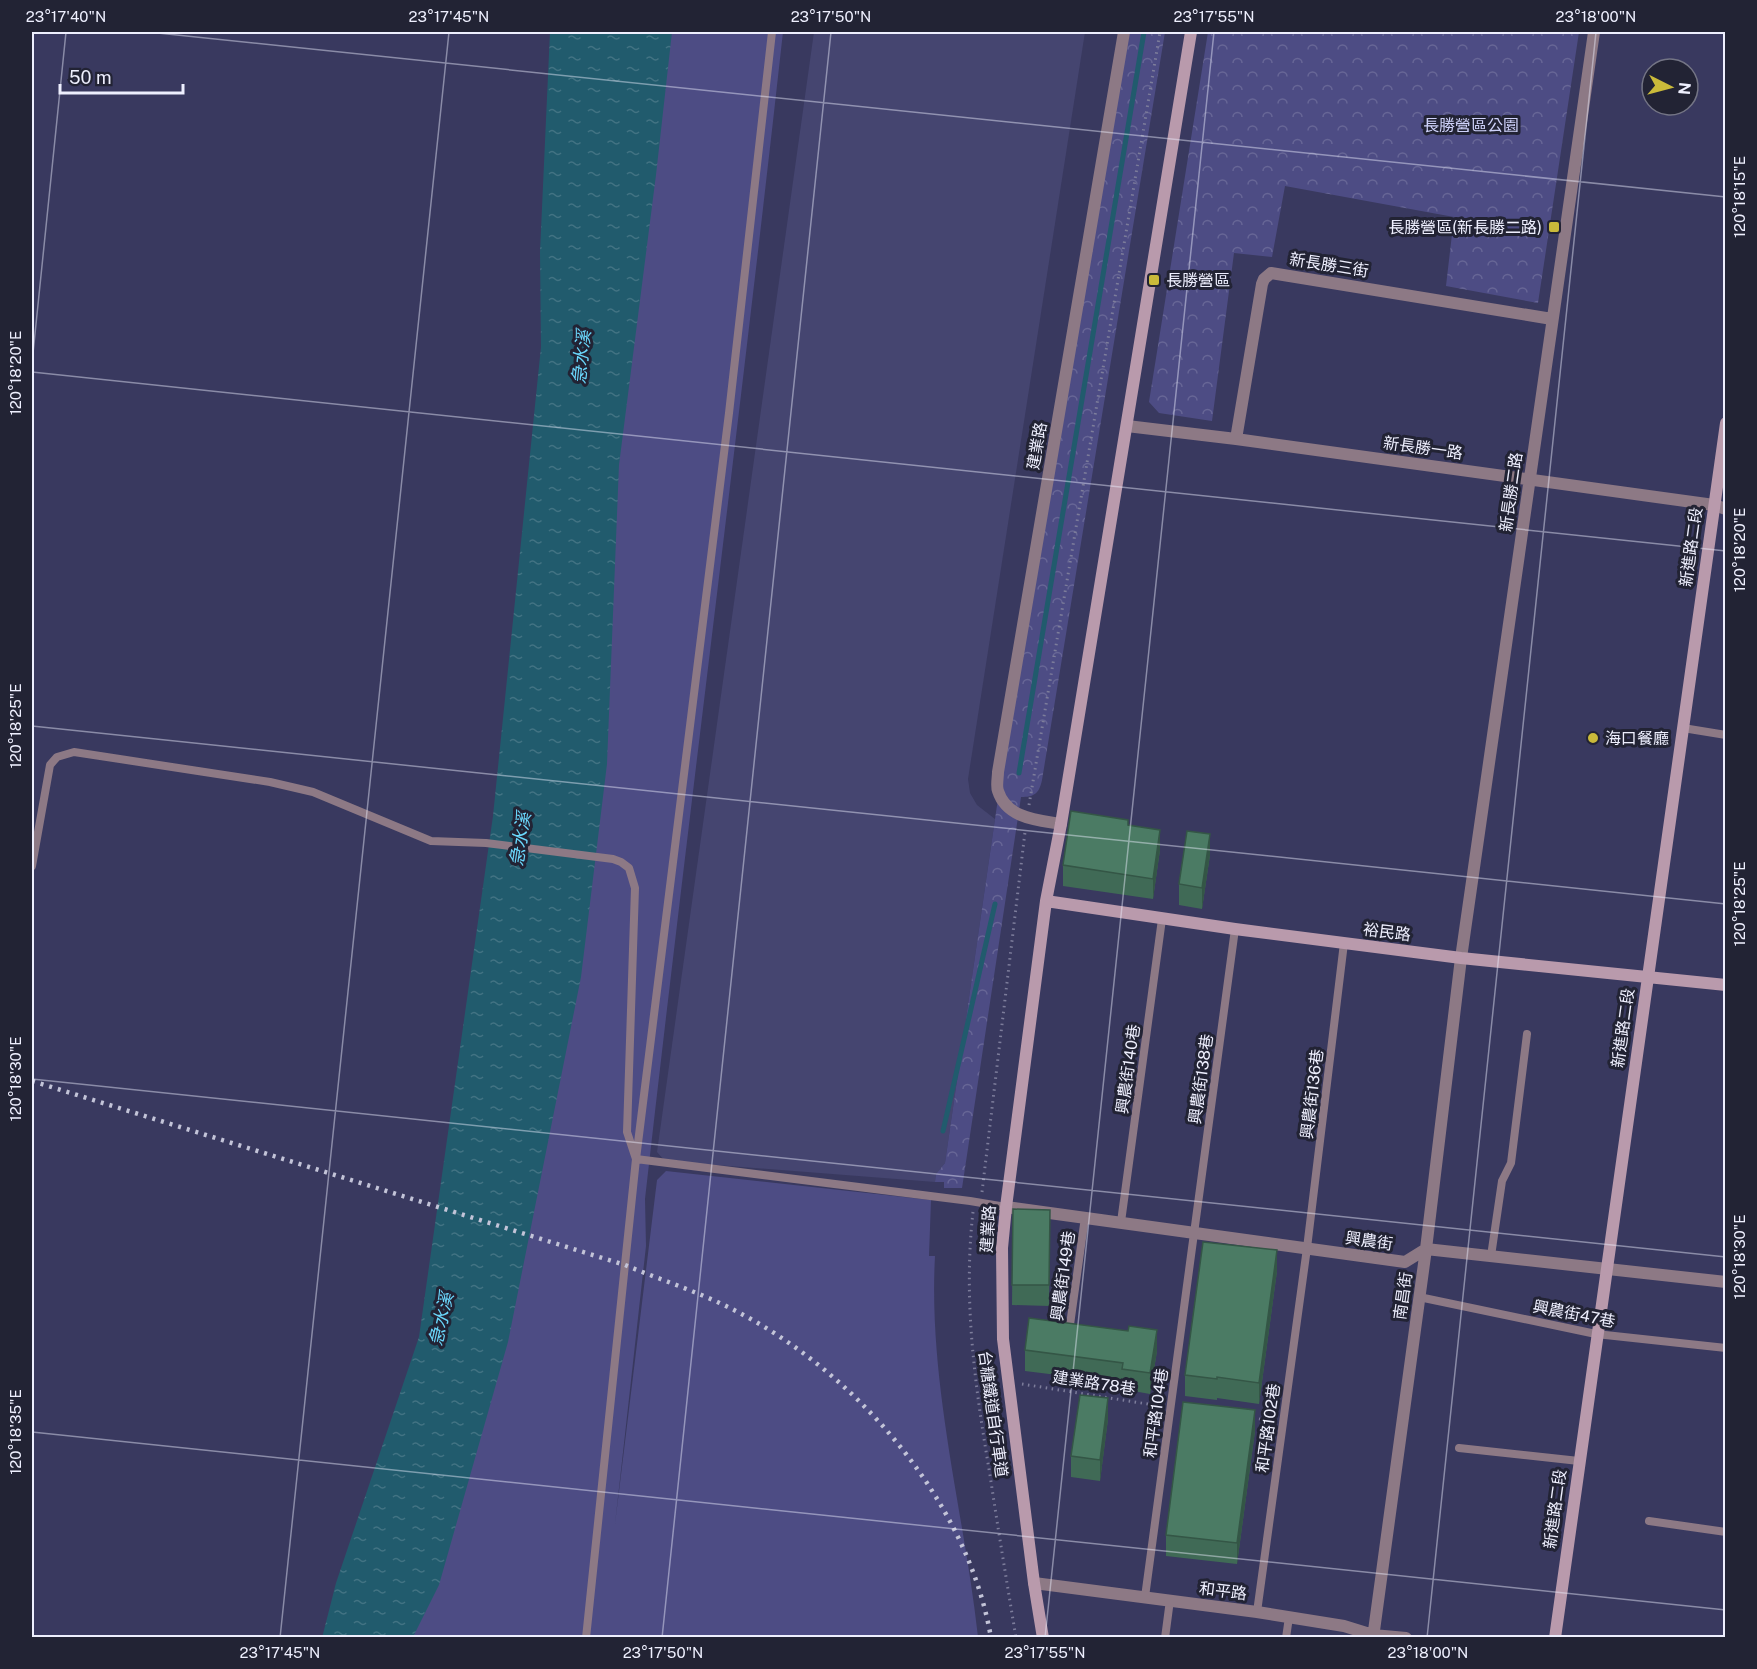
<svg xmlns="http://www.w3.org/2000/svg" width="1757" height="1669" font-family="'Public Sans','Noto Sans TC',sans-serif">
	<style>
		.built { fill: #454570 }
		.grass { fill: #4d4c84 }
		.park { fill: url(#park-crowns) }
		.water { fill: url(#water-ripples) }
		.lines { fill: none; stroke-linecap: round; stroke-linejoin: round }
		.stream { stroke: #215b6d; stroke-width: 5 }
		.path { stroke: #7d7d9b; stroke-width: 3; stroke-dasharray: 1.5 4.5; stroke-linecap: butt }
		.lane { stroke: #8d7985; stroke-width: 8 }
		.street { stroke: #8d7985; stroke-width: 12 }
		.secondary { stroke: #b99aac; stroke-width: 12 }
		.rail { stroke: #c3c4d8; stroke-width: 4.5; stroke-dasharray: 3 6; stroke-linecap: butt }
		.wall { fill: #406a56 }
		.shaded-wall { fill: #345646 }
		.building { fill: #4b7b64; stroke: #345646; stroke-width: 1.5 }
		.ticks { fill: none; stroke: #eeeffe; stroke-width: 1.5; stroke-opacity: 0.45 }
		.poi-dot { fill: #caba3a; stroke: #222334; stroke-width: 2 }
		.labels { text-anchor: middle; dominant-baseline: central; stroke-width: 6; stroke-linejoin: round; paint-order: stroke }
		.park-label { font-size: 16px; fill: #cfd2fa; stroke: #222334 }
		.poi-label { font-size: 16px; fill: #eeeffe; stroke: #222334; text-anchor: start }
		.street-label { font-size: 16px; fill: #eeeffe; stroke: #222334 }
		.water-label { font-size: 18px; font-style: italic; fill: #6ad7fb; stroke: #222334 }
		.neatline { fill: none; stroke: #eeeffe; stroke-width: 2 }
		.ticks-label { font-size: 15px; text-anchor: middle; fill: #eeeffe }
	</style>
	<defs>
		<pattern id="park-crowns" width="20" height="18" patternUnits="userSpaceOnUse" patternTransform="scale(1.5)"><rect width="20" height="18" fill="#4d4c84"/><path d="M2 6a3 3 0 1 1 6 0M12 15a3 3 0 1 1 6 0" fill="none" stroke="#676696"/></pattern>
		<pattern id="water-ripples" width="26" height="14" patternUnits="userSpaceOnUse" patternTransform="scale(1.5)"><rect width="26" height="14" fill="#215b6d"/><path d="M2 4q2-2 4 0t4 0M15 11q2-2 4 0t4 0" fill="none" stroke="#427383"/></pattern>
	</defs>
	<rect width="100%" height="100%" fill="#39395f"/>
	<path class="built" d="M814 32H1085L968 779 970 793 977 805 995 819 945 1163 936 1174 935 1182 665 1161 657 1152Z"/>
	<path class="grass" d="M657 32H783C740 421 689 810 645 1199L646 1246 615 1524 657 1180 666 1171 931 1200 929 1256H935C928 1384 964 1511 978 1637L404 1638Z"/>
	<path class="park" d="M1126 32H1165L1042 780C1039 794 1034 797 1021 797L962 1188H944V1182H935L936 1174 945 1163 1002 771Z
		M1208 32H1579L1538 303 1446 286 1454 217 1285 186 1272 257 1234 253 1212 421 1159 413 1149 402Z"/>
	<path class="water" d="M550 32H672L656 175 619 465 607 764 581 977 508 1342 439 1585 413 1637 322 1638 336 1583 419 1337 493 816 541 347 540 252Z"/>
	<g class="lines">
		<path class="stream" d="M1019 773 1144 32
			M943 1131 995 904"/>
		<path class="path" d="M1029 805 1160 32
			M982 1192 1025 832
			M973 1212C963 1300 975 1387 990 1475 998 1529 1007 1583 1016 1638
			M1022 1384 1160 1406
			M1253 1418 1273 1421"/>
		<path class="lane" d="M1683 728 1726 735
			M32 866 50 765 57 757 74 752 270 782 313 792 431 841 486 843 613 859 621 862 629 868 635 888 627 1132 636 1159 970 1201 1006 1207
			M1121 1222 1162 919
			M1491 1256 1502 1181 1511 1163 1527 1034
			M1419 1297 1596 1334 1726 1348
			M1069 1332 1085 1217
			M1459 1448 1579 1461
			M1649 1521 1726 1532
			M1145 1597 1235 929
			M1257 1612 1307 1248 1344 943
			M586 1638 636 1159 729 413 772 32
			M1165 1638 1170 1600
			M1286 1638 1289 1617"/>
		<path class="street" d="M1127 426 1236 439 1714 505 1726 509
			M1236 439 1262 284 1264 279 1271 273 1552 319
			M1061 824C1038 820 1007 819 998 791 996 786 998 778 998 772L1124 32
			M1006 1207 1405 1262 1426 1249 1726 1282
			M1034 1583 1257 1612 1344 1626 1373 1635 1406 1638
			M1373 1638 1426 1249 1461 958 1594 32"/>
		<path class="secondary" d="M1046 901 1235 929 1461 958 1726 985
			M1043 1638 1034 1583 1003 1339 1002 1248 1006 1207 1046 901 1061 824 1191 32
			M1555 1638 1726 423"/>
		<path class="rail" d="M32 1081 625 1265C661 1280 699 1292 734 1310 856 1372 968 1501 991 1638"/>
	</g>
	<path class="wall" d="M1128 825 1160 850 1153 899 1063 886V865Z
		M1210 855 1202 909 1179 905V884Z
		M1013 1209 1050 1210 1049 1306 1012 1305Z
		M1277 1271 1259 1404 1217 1398V1400L1185 1396V1375Z
		M1025 1350 1157 1351 1150 1394 1122 1389V1383L1025 1371Z
		M1108 1419 1100 1481 1071 1477V1456Z
		M1255 1431 1237 1564 1166 1556V1535Z"/>
	<path class="shaded-wall" d="M1160 830V850L1153 899V879Z
		M1210 834V855L1202 909V888Z
		M1277 1250V1271L1259 1404V1383Z
		M1157 1330V1351L1150 1394V1373Z
		M1108 1398V1419L1100 1481V1460Z
		M1255 1410V1431L1237 1564V1543Z"/>
	<path class="building" d="M1071 811 1128 820V825L1160 830 1153 879 1063 865Z
		M1187 831 1210 834 1202 888 1179 884Z
		M1013 1209 1050 1210 1049 1285H1012Z
		M1203 1242 1277 1250 1259 1383 1217 1377V1379L1185 1375Z
		M1029 1318 1128 1331 1129 1326 1157 1330 1150 1373 1122 1369 1123 1363 1025 1350Z
		M1080 1395 1108 1398 1100 1460 1071 1456Z
		M1183 1402 1255 1410 1237 1543 1166 1535Z"/>
	<path class="ticks" d="M148 32 1726 197M32 363 66 32M32 372 1726 551M32 726 1726 904M32 1079 1726 1257M32 1432 1726 1610M280 1638 449 32M662 1638 831 32M1045 1638 1214 32M1427 1638 1596 32"/>
	<g class="poi-dot">
		<rect x="1548" y="221" width="12" height="12" rx="3"/>
		<rect x="1148" y="274" width="12" height="12" rx="3"/>
		<circle cx="1593" cy="738" r="6"/>
	</g>
	<g class="labels">
		<g class="park-label">
			<text x="1471" y="125">長勝營區公園</text>
		</g>
		<g class="poi-label">
			<text x="1542" y="227" text-anchor="end">長勝營區(新長勝二路)</text>
			<text x="1166" y="280">長勝營區</text>
			<text x="1605" y="738">海口餐廳</text>
		</g>
		<g class="street-label">
			<text transform="translate(1329 265) rotate(9)">新長勝三街</text>
			<text transform="translate(1037 446) rotate(-80)">建業路</text>
			<text transform="translate(1423 448) rotate(8)">新長勝一路</text>
			<text transform="translate(1511 492) rotate(-82)">新長勝二路</text>
			<text transform="translate(1691 547) rotate(-82)">新進路二段</text>
			<text transform="translate(1387 932) rotate(7)">裕民路</text>
			<text transform="translate(1623 1028) rotate(-82)">新進路二段</text>
			<text transform="translate(1128 1069) rotate(-82)">興農街140巷</text>
			<text transform="translate(1201 1079) rotate(-82)">興農街138巷</text>
			<text transform="translate(1312 1094) rotate(-83)">興農街136巷</text>
			<text transform="translate(988 1229) rotate(-86)">建業路</text>
			<text transform="translate(1369 1241) rotate(8)">興農街</text>
			<text transform="translate(1063 1276) rotate(-82)">興農街149巷</text>
			<text transform="translate(1403 1296) rotate(-82)">南昌街</text>
			<text transform="translate(1574 1314) rotate(11)">興農街47巷</text>
			<text transform="translate(1094 1383) rotate(9)">建業路78巷</text>
			<text transform="translate(1156 1413) rotate(-82)">和平路104巷</text>
			<text transform="translate(993 1414) rotate(82)">台糖鐵道自行車道</text>
			<text transform="translate(1268 1428) rotate(-82)">和平路102巷</text>
			<text transform="translate(1555 1509) rotate(-82)">新進路二段</text>
			<text transform="translate(1223 1591) rotate(7)">和平路</text>
		</g>
		<g class="water-label">
			<text transform="translate(581 357) rotate(-84)">急水溪</text>
			<text transform="translate(520 839) rotate(-81)">急水溪</text>
			<text transform="translate(441 1319) rotate(-77)">急水溪</text>
		</g>
	</g>
	<rect width="1757" height="1669" fill="none" stroke="#222334" stroke-width="66"/>
	<g transform="translate(1670 87) rotate(96)"><circle r="28" fill="#222334" stroke="#747585" stroke-width="1.5"/>
	<path d="M0-4.5L10 22L0 15L-10 22Z" fill="#caba3a"/>
	<text y="-9" font-size="16" font-weight="bold" text-anchor="middle" fill="#eeeffe">N</text>
	</g>
	<path d="M60 84v9h123v-9" fill="none" stroke="#eeeffe" stroke-width="3"/>
	<text x="69" y="84" font-size="18" fill="#eeeffe" stroke="#222334" stroke-width="4.5" paint-order="stroke">50 m</text>
	<rect x="33" y="33" width="1691" height="1603" class="neatline"/>
	<g class="ticks-label">
		<text x="66" y="22">23°17'40"N</text>
		<text x="449" y="22">23°17'45"N</text>
		<text x="831" y="22">23°17'50"N</text>
		<text x="1214" y="22">23°17'55"N</text>
		<text x="1596" y="22">23°18'00"N</text>
		<text transform="translate(1740 197) rotate(-90)" y="5">120°18'15"E</text>
		<text transform="translate(16 373) rotate(-90)" y="5">120°18'20"E</text>
		<text transform="translate(1740 550) rotate(-90)" y="5">120°18'20"E</text>
		<text transform="translate(16 726) rotate(-90)" y="5">120°18'25"E</text>
		<text transform="translate(1740 904) rotate(-90)" y="5">120°18'25"E</text>
		<text transform="translate(16 1079) rotate(-90)" y="5">120°18'30"E</text>
		<text transform="translate(1740 1257) rotate(-90)" y="5">120°18'30"E</text>
		<text transform="translate(16 1432) rotate(-90)" y="5">120°18'35"E</text>
		<text x="280" y="1658">23°17'45"N</text>
		<text x="663" y="1658">23°17'50"N</text>
		<text x="1045" y="1658">23°17'55"N</text>
		<text x="1428" y="1658">23°18'00"N</text>
	</g>
</svg>
